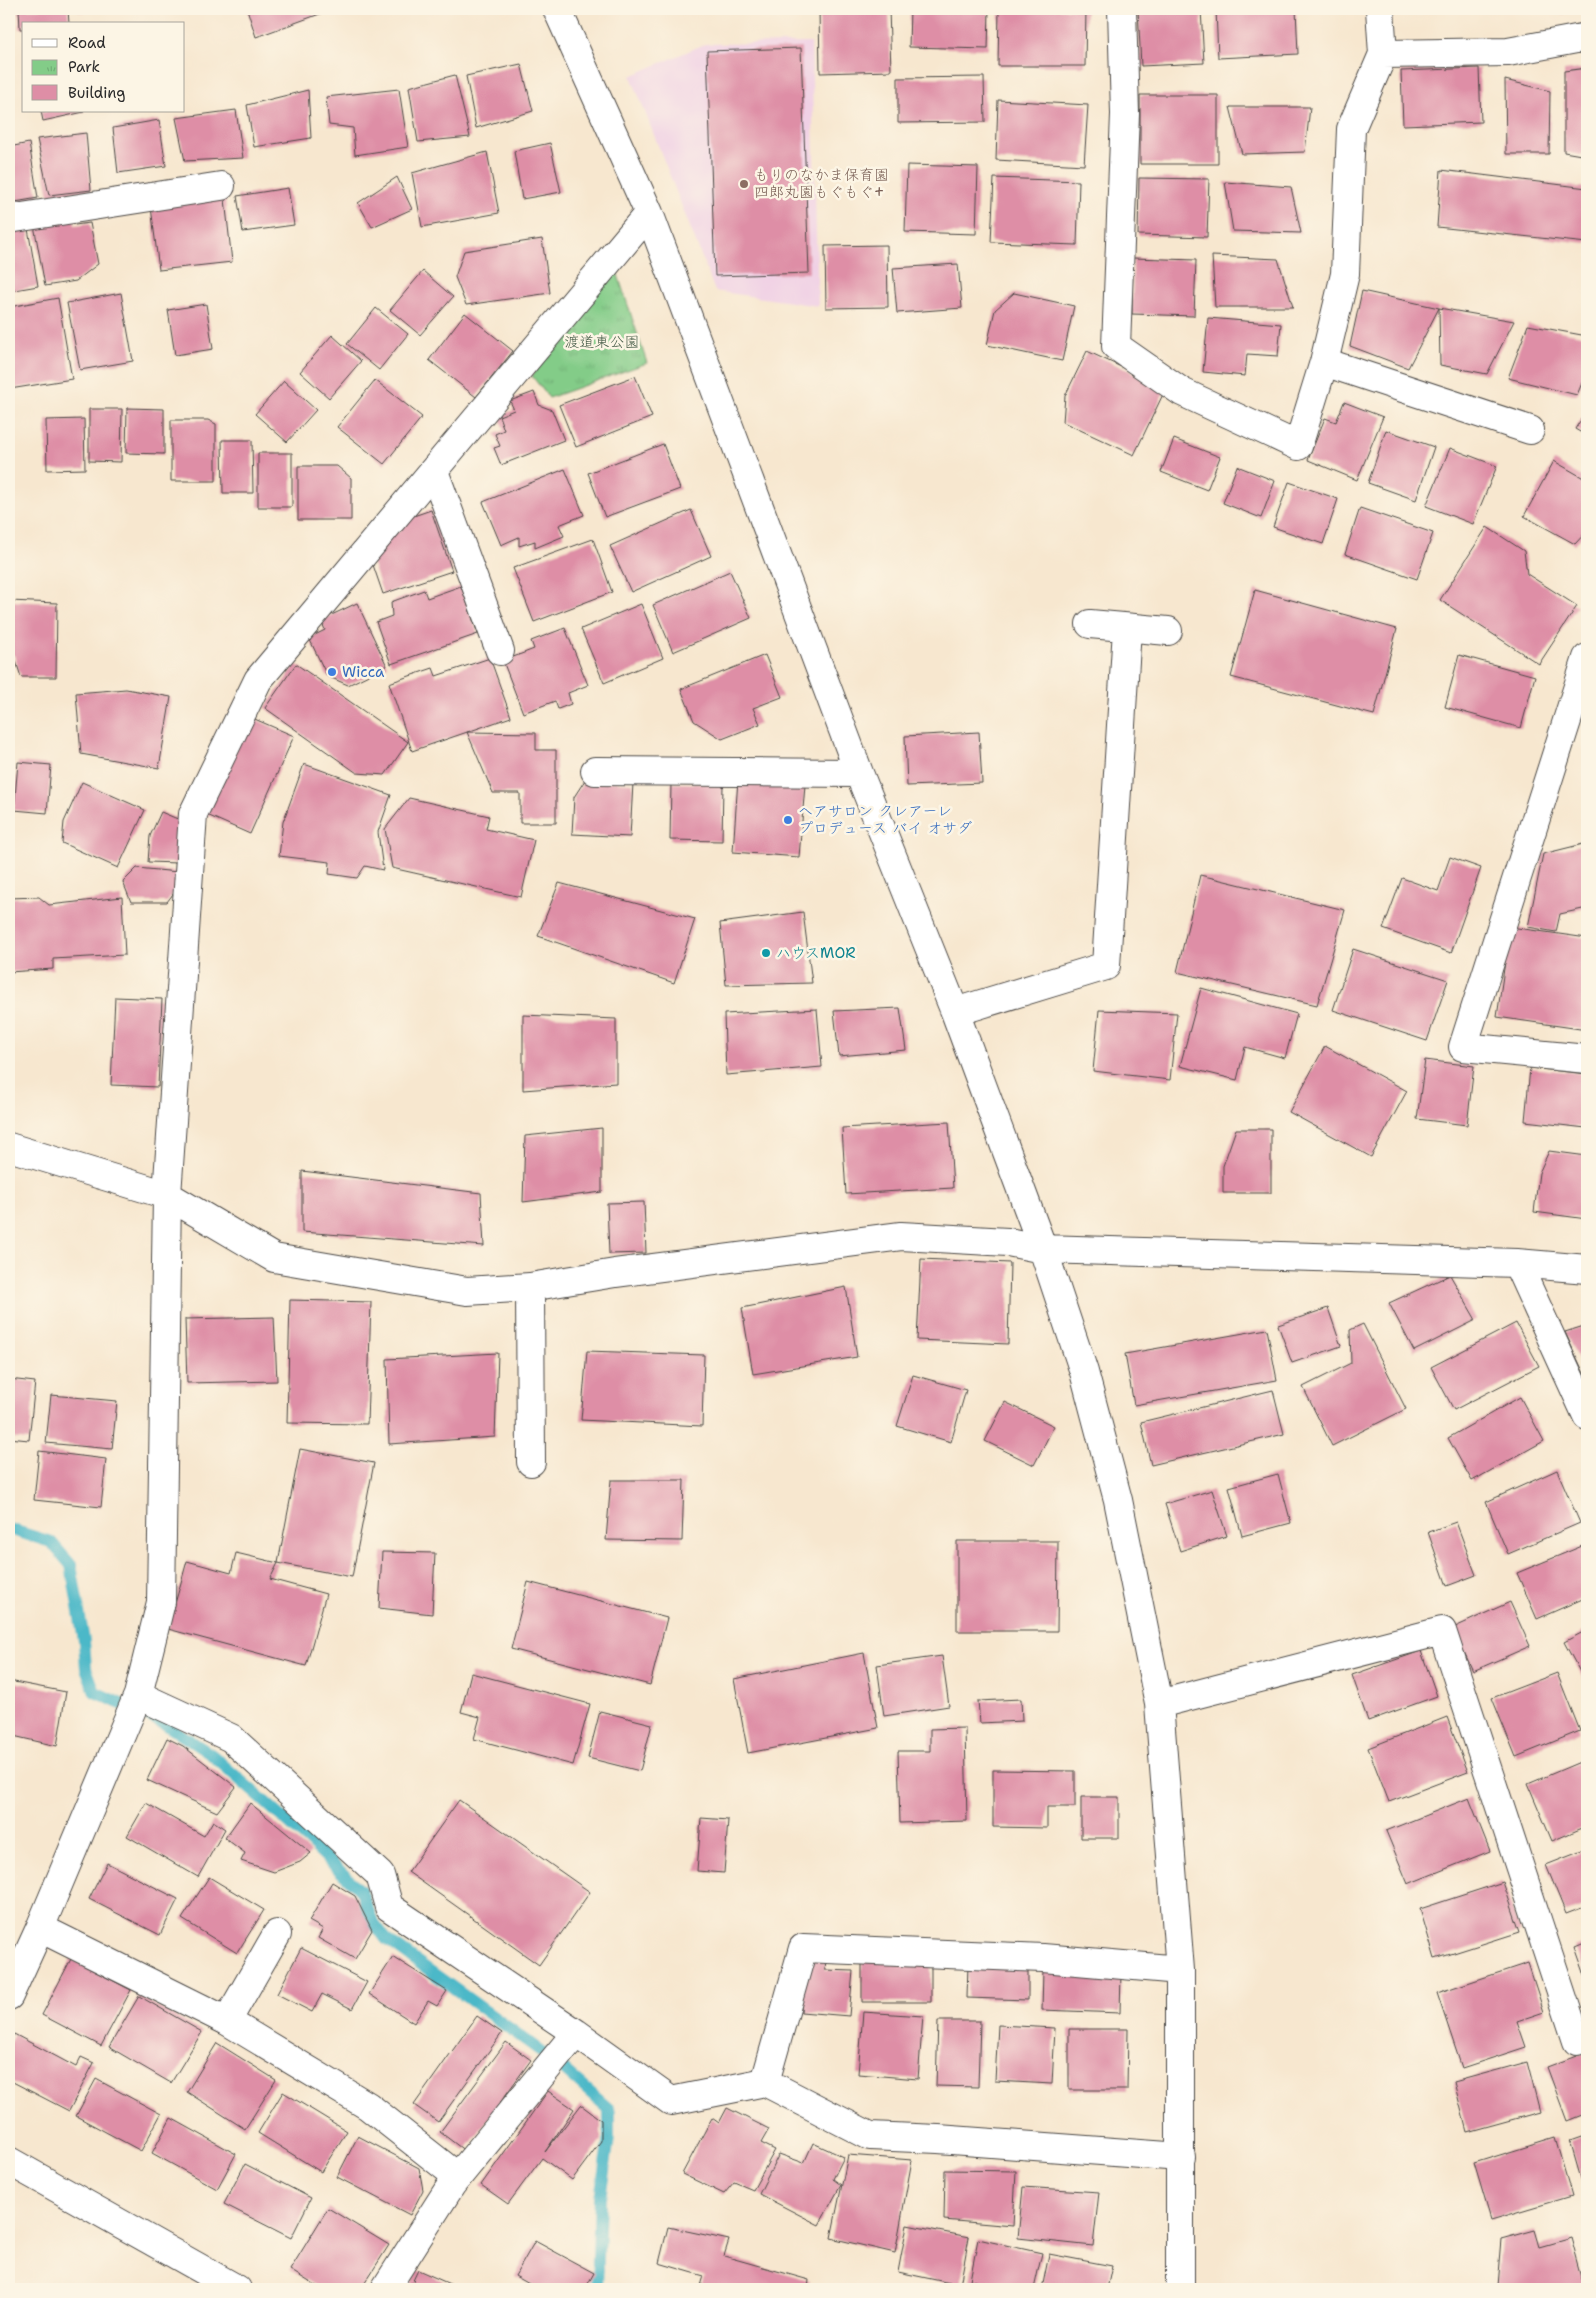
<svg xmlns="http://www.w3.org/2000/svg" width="1596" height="2298" font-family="'Shantell Sans','Klee One',sans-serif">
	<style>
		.built { fill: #f0d0e5 }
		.park { fill: url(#park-tufts); stroke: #577c5a }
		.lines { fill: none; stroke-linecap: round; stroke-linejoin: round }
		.stream { stroke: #4cb8c8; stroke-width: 12 }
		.building { fill: #de8ea6 }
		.minor-casing { stroke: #4a4744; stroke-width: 30 }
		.minor { stroke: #fff; stroke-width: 28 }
		.education-dot { fill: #8d6e63; stroke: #fcf5e5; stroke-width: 2 }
		.shop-dot { fill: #3f7fe0; stroke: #fcf5e5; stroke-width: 2 }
		.culture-dot { fill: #0f9aa8; stroke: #fcf5e5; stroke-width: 2 }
		.labels { text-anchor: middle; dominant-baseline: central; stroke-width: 5; stroke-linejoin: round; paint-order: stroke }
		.education-label { font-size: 15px; fill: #785e54; stroke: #fcf5e5; text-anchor: start }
		.park-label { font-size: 15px; fill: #455b47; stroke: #fcf5e5 }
		.shop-label { font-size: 15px; fill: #366cbe; stroke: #fcf5e5; text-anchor: start }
		.culture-label { font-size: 15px; fill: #0d838f; stroke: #fcf5e5; text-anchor: start }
	</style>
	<defs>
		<pattern id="park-tufts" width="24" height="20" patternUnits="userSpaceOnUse" patternTransform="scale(1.25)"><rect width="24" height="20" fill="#83cc88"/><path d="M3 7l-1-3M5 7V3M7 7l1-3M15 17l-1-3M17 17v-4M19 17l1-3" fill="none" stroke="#71af76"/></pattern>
	</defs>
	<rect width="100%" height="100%" fill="#fcf5e5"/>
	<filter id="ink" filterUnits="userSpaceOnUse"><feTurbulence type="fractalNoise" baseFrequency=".02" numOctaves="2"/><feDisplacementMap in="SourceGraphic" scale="10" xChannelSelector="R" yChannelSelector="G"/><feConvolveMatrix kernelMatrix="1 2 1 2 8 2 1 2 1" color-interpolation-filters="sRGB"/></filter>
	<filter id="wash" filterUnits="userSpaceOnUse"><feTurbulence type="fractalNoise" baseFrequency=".0096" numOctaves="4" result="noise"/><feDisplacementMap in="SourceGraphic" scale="20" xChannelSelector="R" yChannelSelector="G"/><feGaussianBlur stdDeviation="1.12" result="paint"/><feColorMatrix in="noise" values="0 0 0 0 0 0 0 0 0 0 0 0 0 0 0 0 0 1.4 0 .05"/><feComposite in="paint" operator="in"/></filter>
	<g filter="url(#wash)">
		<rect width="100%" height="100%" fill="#f7e7cf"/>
		<path class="built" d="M811 43 818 306 715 291 631 76 705 44Z"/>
		<path class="park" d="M615 266 647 363 549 398 532 376Z"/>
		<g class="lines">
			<path class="stream" d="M9 1529 51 1542 71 1565 84 1641 86 1668 95 1692 165 1724 212 1755 310 1842 361 1891 372 1920 386 1939 553 2060 609 2109V2138L600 2198 597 2289"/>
		</g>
		<g id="blocks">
			<path class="building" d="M19 9H68L69 24H24V29H20Z
				M78 9H139V10L78 12Z
				M247 9H327L328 11 256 37Z
				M819 9H889L891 71 820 73Z
				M910 9H989L988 49 909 47Z
				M999 9H1086L1085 66H998Z
				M1138 9H1201L1204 63 1141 66Z
				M1216 9H1296L1298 54 1218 58Z
				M1560 9H1577L1562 14Z
				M801 48 809 273 715 276 707 51Z
				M521 64 533 111 476 128 466 76Z
				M1479 68 1481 122 1403 125 1401 71Z
				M1587 68V156L1564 152V71Z
				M455 75 470 137 418 142 409 87Z
				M984 77 985 122 898 123V78Z
				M1505 80 1550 91 1549 154H1506Z
				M399 89 408 147 355 155 353 128 329 125 326 97Z
				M308 90 311 138 254 147 247 105Z
				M1140 95H1218V164H1140Z
				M998 100 1088 105 1084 165 996 160Z
				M1230 107H1310L1305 152 1242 154Z
				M236 110 243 158 185 161 176 118Z
				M41 111H84V112L43 121Z
				M159 120 166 166 118 173 113 128Z
				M86 133 91 190 49 195 37 139Z
				M29 143 38 198 9 203V147Z
				M550 143 561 192 522 199 514 151Z
				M487 152 499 213 422 227 412 173Z
				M907 165 978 167 976 234 905 232Z
				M1441 170 1587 188V243L1437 227Z
				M397 177 412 209 372 227 358 203Z
				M994 178 1079 181 1077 245 991 242Z
				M1139 178 1209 179 1207 237 1138 235Z
				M1225 182 1291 187 1301 233 1233 231Z
				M288 188 294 225 243 232 237 196Z
				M225 199 232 262 159 270 151 207Z
				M74 217 75 225 90 223 98 264 76 281 45 286 34 225Z
				M27 223 38 286 9 291V226Z
				M542 239 550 293 466 305 455 277 464 251Z
				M887 245 888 307 826 308 825 246Z
				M1212 256 1278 259 1293 307H1215Z
				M1133 258 1196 260 1194 316 1132 314Z
				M958 264 962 308 897 313 893 268Z
				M423 271 453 297 420 335 390 310Z
				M1362 291 1439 308 1408 368 1350 346Z
				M121 293 133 361 80 370 67 303Z
				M1014 293 1074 306 1062 361 987 345 995 310Z
				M58 298 72 379 10 389 9 307Z
				M206 304 213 349 175 355 168 310Z
				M376 308 408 334 379 370 347 344Z
				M1439 308 1514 321 1487 374 1440 365Z
				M465 313 513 351 476 397 429 360Z
				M1208 318 1281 324 1278 356 1247 354 1245 376 1203 372Z
				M1528 325 1587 336V371L1577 395 1508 378Z
				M332 335 361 361 329 398 300 372Z
				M1087 351 1166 388 1134 455 1063 422 1065 396Z
				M635 376 652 417 576 447 559 405Z
				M375 380 422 417 384 464 337 427Z
				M284 381 316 410 287 442 255 414Z
				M534 392 539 405 552 410 564 440 501 465 494 448 500 446 495 434 504 430 499 416 514 410 510 401Z
				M1344 402 1383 417 1357 480 1308 460 1325 418 1336 422Z
				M127 408 164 409V454L126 453Z
				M89 409H122L121 462 89 461Z
				M1587 410V436L1575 429Z
				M84 419 85 469 47 470 46 420Z
				M171 420H208L216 424V481H171Z
				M1386 430 1434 447 1416 500 1368 483Z
				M1174 439 1220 457 1207 490 1161 472Z
				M222 440H252L253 493H223Z
				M663 444 680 489 605 517 588 473Z
				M1450 448 1497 466 1473 524 1426 506Z
				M258 453H292V507H258Z
				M1554 461 1587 480V531L1575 544 1524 516Z
				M298 466H337L351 478V520H298Z
				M1237 466 1275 481 1261 518 1223 503Z
				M565 469 584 515 559 525 564 536 535 548V541L519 546V537L501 545 483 502Z
				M1289 482 1338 499 1323 544 1273 527Z
				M1360 508 1433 533 1417 579 1345 554Z
				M431 510 452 571 383 594 372 562 387 535 401 531 402 520Z
				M691 510 711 556 631 592 610 546Z
				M1487 527 1524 551 1527 574 1577 606 1539 664 1440 600Z
				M593 539 612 592 534 622 513 568Z
				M730 571 751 618 673 652 653 605Z
				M461 586 478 634 391 664 376 622 392 616 391 602 424 590 427 598Z
				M1255 590 1397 629 1374 715 1231 677Z
				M9 601 57 603 56 677H21L14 655H9Z
				M357 603 387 666 348 685 327 676 309 638 325 630 321 620Z
				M641 604 663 658 604 683 581 629Z
				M565 628 588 685 568 693 571 704 558 709 555 701 523 713 503 661 534 649 531 641Z
				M765 655 782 697 753 708 760 724 722 739 694 721 681 689Z
				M1459 655 1535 676 1521 728 1445 707Z
				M490 658 511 717 412 751 389 683 433 668 436 676Z
				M296 664 408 742 385 775 357 773 265 708Z
				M126 689 171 697 159 768 81 754 76 693Z
				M250 717 294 736 250 834 207 815Z
				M467 732 536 733V750H556V823H520V793H493Z
				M979 732 982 783 907 786 905 736Z
				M18 762 51 765 47 813 14 810Z
				M304 764 391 795 378 832 383 870 365 866 357 878 329 874 330 862 279 856 283 822Z
				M738 779 805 785 799 857 733 852Z
				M585 780 633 783 630 837 572 834 574 797Z
				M82 782 145 810 118 868 62 843 64 822Z
				M671 783 723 784 722 841 670 840Z
				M409 798 489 816 486 829 534 840 521 897 392 868 385 829Z
				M161 812 180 820 178 863 148 862 150 836Z
				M1587 843V908L1560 914 1556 932 1528 927 1543 854Z
				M1450 857 1481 868 1451 953 1383 929 1402 878 1438 891Z
				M137 868 178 872 176 890 167 902H131L123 882Z
				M1200 875 1345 910 1317 1005 1177 972Z
				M559 883 695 919 674 983 538 936Z
				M39 897 49 905 122 897 125 955 53 959V969L9 972V898Z
				M803 912 812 983 726 985 720 923Z
				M1510 927 1587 938V1030L1497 1017Z
				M1353 949 1448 980 1427 1041 1333 1010Z
				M1201 988 1297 1014 1285 1058 1245 1047 1237 1080 1180 1066Z
				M115 997 162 999 158 1087 111 1085Z
				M900 1008 906 1050 839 1056 834 1011Z
				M817 1009 822 1067 726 1075 724 1014Z
				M1099 1010 1177 1013 1170 1080 1093 1071Z
				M523 1015 616 1019V1083L523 1090Z
				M1325 1046 1407 1091 1371 1157 1289 1112Z
				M1425 1060 1474 1066 1467 1125 1417 1119Z
				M1530 1068 1587 1074 1586 1128 1525 1121Z
				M949 1122 953 1188 846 1194 842 1128Z
				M602 1128V1192L523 1202 525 1136Z
				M1236 1129H1271V1193H1223V1166Z
				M1549 1151 1587 1156V1219L1534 1212 1539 1173Z
				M302 1171 481 1193 484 1246 302 1232Z
				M644 1202 646 1253 609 1254 607 1203Z
				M921 1259 1010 1263 1008 1344 917 1340Z
				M1450 1275 1476 1320 1414 1351 1389 1303Z
				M846 1287 857 1357 753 1374 742 1308Z
				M290 1300 371 1302 367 1424 287 1423Z
				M1328 1308 1341 1346 1292 1363 1278 1325Z
				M274 1317 277 1381 187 1383 185 1319Z
				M1516 1323 1539 1366 1454 1410 1431 1367Z
				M1363 1324 1406 1409 1332 1446 1303 1387 1351 1363 1350 1330Z
				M1587 1325V1380L1565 1332Z
				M1267 1329 1277 1380 1134 1405 1125 1354Z
				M587 1351 704 1355 702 1426 581 1420Z
				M498 1353 495 1437 389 1444 387 1359Z
				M913 1375 966 1390 951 1442 897 1426Z
				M9 1379 35 1382 29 1440 9 1438Z
				M1273 1390 1284 1434 1151 1465 1141 1422Z
				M51 1395 117 1401 112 1449 46 1443Z
				M1520 1397 1544 1441 1472 1481 1448 1438Z
				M1005 1402 1054 1426 1034 1465 985 1441Z
				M300 1449 374 1463 352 1577 278 1563Z
				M39 1451 106 1459 101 1507 34 1500Z
				M1557 1470 1580 1523 1508 1554 1486 1502Z
				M1278 1474 1291 1523 1242 1536 1229 1487Z
				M611 1480H684L682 1541 606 1540Z
				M1212 1490 1227 1536 1180 1551 1165 1504Z
				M1456 1522 1476 1575 1447 1586 1428 1532Z
				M957 1541H1058L1057 1631H957Z
				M1587 1544V1597L1537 1619 1517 1573Z
				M382 1552 435 1553 432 1614 379 1608Z
				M236 1553 278 1563 270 1579 326 1594 306 1666 168 1629 187 1561 231 1573Z
				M528 1582 667 1618 650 1685 511 1649Z
				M1510 1602 1530 1646 1473 1671 1453 1628Z
				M1587 1630V1685L1564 1642Z
				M1421 1651 1437 1696 1368 1721 1352 1675Z
				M864 1653 878 1728 748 1753 734 1679Z
				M942 1656 949 1706 884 1716 877 1665Z
				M471 1673 590 1704 573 1765 474 1739 480 1717 461 1712Z
				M1557 1673 1580 1731 1516 1757 1492 1698Z
				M9 1681 66 1692 57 1746 9 1735Z
				M1021 1699 1022 1721 980 1723 978 1701Z
				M600 1711 652 1724 640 1771 588 1758Z
				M1447 1717 1468 1772 1389 1802 1368 1748Z
				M965 1728 967 1821 900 1823 898 1751H930V1729Z
				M167 1738 183 1746 236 1787 217 1812 147 1780Z
				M1587 1759V1826L1552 1841 1528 1784Z
				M993 1770 1075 1771V1807H1047V1828L993 1827Z
				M1081 1797H1119V1838H1081Z
				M1469 1798 1490 1851 1408 1884 1386 1831Z
				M459 1800 590 1892 539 1965 408 1872Z
				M146 1803 204 1836 213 1821 225 1829 198 1877 127 1836Z
				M250 1803 311 1853 300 1862 274 1872 241 1861 245 1853 225 1838Z
				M701 1818 728 1820 724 1873 697 1871Z
				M1587 1849V1906L1566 1914 1546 1865Z
				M107 1863 178 1899 160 1935 89 1899Z
				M209 1877 264 1910 237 1953 182 1919Z
				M332 1882 355 1896 372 1930 355 1959 318 1938 323 1929 309 1921Z
				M1503 1882 1520 1932 1435 1959 1420 1909Z
				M1587 1942V1981L1575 1947Z
				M301 1948 367 1982 352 2009 322 1994 312 2012 277 1994Z
				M804 1956 826 1958 825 1970 853 1971 849 2016 801 2012Z
				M393 1957 447 1991 437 2006 428 2001 414 2023 369 1994Z
				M71 1959 131 1990 101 2046 42 2015Z
				M862 1959 931 1960V2002H862Z
				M968 1963 1028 1965V2000L967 1998Z
				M1528 1963 1544 2012 1517 2021 1526 2047 1462 2068 1437 1993Z
				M1043 1970 1121 1973 1120 2013 1042 2010Z
				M139 1996 202 2032 171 2083 109 2047Z
				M863 2012 923 2016 918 2079 858 2074Z
				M477 2016 502 2033 438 2122 414 2105Z
				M938 2021H980L978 2087 936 2086Z
				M998 2025 1055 2028 1052 2084 995 2081Z
				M1069 2029H1128L1127 2090H1069Z
				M14 2034 76 2067 81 2057 94 2063 69 2111 9 2080V2044Z
				M506 2042 531 2060 465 2151 440 2132Z
				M217 2043 276 2080 245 2129 187 2092Z
				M1587 2052V2113L1567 2121 1547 2067Z
				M1527 2062 1540 2112 1467 2132 1454 2082Z
				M96 2079 161 2114 141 2151 76 2116Z
				M548 2091 574 2109 545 2152 581 2105 601 2120V2141L572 2180 542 2158 508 2204 481 2185Z
				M283 2092 347 2131 321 2172 258 2133Z
				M727 2108 769 2129 761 2143 775 2150 753 2190 734 2182 724 2194 682 2174 712 2118 719 2123Z
				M171 2118 236 2154 217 2189 152 2153Z
				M1587 2135V2185L1583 2186 1570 2141Z
				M358 2136 419 2168 423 2190 410 2215 337 2177Z
				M1555 2138 1572 2196 1491 2220 1474 2163Z
				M813 2143 844 2157 833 2179 841 2185 819 2225 759 2194 779 2154 804 2163Z
				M848 2155 912 2160 895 2253 831 2238Z
				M245 2164 311 2198 291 2238 224 2204Z
				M945 2170 1016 2171 1013 2226 944 2220Z
				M1023 2187 1099 2192 1093 2246 1018 2238Z
				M328 2208 389 2245 361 2289H321L290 2270Z
				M907 2225 969 2237 960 2285 898 2272Z
				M668 2227 729 2240 724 2256 809 2280 808 2289H700L704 2276 659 2263Z
				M1534 2230 1539 2247 1571 2238 1585 2289H1501L1497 2286 1501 2239Z
				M978 2239 1042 2253 1034 2289H1011L970 2280Z
				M535 2241 594 2273 585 2289H538L515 2276Z
				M1049 2254 1112 2266 1107 2289H1042Z
				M418 2270 461 2289H409Z"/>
		</g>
	</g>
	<g filter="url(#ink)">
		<use href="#blocks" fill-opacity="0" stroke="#4a4744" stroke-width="1"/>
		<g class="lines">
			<g class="minor-casing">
				<path id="minor" d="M557 9 649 213 859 773 955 1012 1043 1249 1084 1372 1118 1500 1159 1704 1180 1970V2289
					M1122 9 1125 114 1116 346 1182 392 1298 446 1324 362 1345 274 1351 129 1383 54
					M1380 9 1383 54 1508 52 1587 37
					M649 213 258 680 193 814 167 1195 161 1602 138 1695 231 1738 380 1875 389 1907 576 2033 671 2101 765 2082 870 2136 938 2139 1181 2157
					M9 219 221 186
					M1324 362 1530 430
					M434 471 500 651
					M1090 624 1168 631
					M1587 658 1463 1047 1587 1059
					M595 771 859 773
					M955 1012 1106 966 1127 629
					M9 1147 167 1195 274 1258 467 1291 530 1287 615 1273 901 1236 1008 1242 1043 1249 1517 1263 1587 1269
					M1517 1263 1587 1416
					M530 1287 531 1462
					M1159 1704 1442 1631 1577 2041
					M40 1928 227 2021 368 2106 458 2177
					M9 1996 40 1928 138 1695
					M227 2021 277 1934
					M765 2082 803 1948 1043 1958 1180 1970
					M9 2161 237 2289
					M385 2289 452 2184 576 2033"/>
			</g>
			<use href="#minor" class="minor"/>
		</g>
	</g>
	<circle class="education-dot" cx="744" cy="184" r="5"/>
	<g class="shop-dot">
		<circle cx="332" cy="672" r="5"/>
		<circle cx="788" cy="820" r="5"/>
	</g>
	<circle class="culture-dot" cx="766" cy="953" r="5"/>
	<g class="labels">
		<g class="education-label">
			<text x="754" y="175">もりのなかま保育園<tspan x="754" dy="17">四郎丸園もぐもぐ+</tspan></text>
		</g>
		<g class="park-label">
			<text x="602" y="342">渡道東公園</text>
		</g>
		<g class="shop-label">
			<text x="342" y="672">Wicca</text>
			<text x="798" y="811">ヘアサロン クレアーレ<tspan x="798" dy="17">プロデュース バイ オサダ</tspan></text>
		</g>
		<g class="culture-label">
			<text x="776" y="953">ハウスMOR</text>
		</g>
	</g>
	<rect width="1596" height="2298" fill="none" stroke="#fcf5e5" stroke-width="30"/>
	<rect x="22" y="22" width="162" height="90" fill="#fcf5e5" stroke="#a8a49b"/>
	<rect x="32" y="39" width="25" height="8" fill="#ffffff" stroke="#a8a49b"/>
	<text x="68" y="48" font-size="15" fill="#2b2b2b">Road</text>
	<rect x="32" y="60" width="25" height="15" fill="url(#park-tufts)" stroke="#a8a49b"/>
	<text x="68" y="72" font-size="15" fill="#2b2b2b">Park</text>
	<rect x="32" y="85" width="25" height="15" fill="#de8ea6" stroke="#a8a49b"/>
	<text x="68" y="98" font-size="15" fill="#2b2b2b">Building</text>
</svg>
